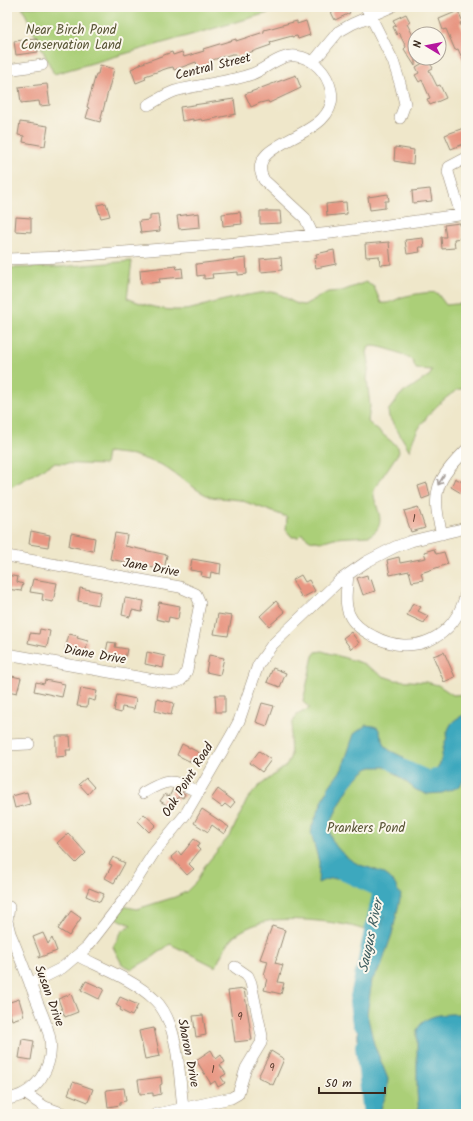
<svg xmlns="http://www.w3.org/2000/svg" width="473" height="1121" font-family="Kalam,sans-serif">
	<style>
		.green { fill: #abcf78; stroke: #737c4b }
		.water { fill: #3ea8be; stroke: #3c696e }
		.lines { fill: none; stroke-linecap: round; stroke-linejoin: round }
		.river { stroke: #3ea8be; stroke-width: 16 }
		.building { fill: #e89682 }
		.minor-casing { stroke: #958874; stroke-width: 12 }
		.minor { stroke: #fff; stroke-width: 11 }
		.oneway { stroke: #a79f9a }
		.labels { text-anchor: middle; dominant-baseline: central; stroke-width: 4; stroke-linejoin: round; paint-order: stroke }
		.number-label { font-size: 11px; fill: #664537 }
		.park-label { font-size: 13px; fill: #575334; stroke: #fbf7ec }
		.street-label { font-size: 13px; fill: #3b2a1e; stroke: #fbf7ec }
		.water-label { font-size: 14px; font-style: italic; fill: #3c5c5e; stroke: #fbf7ec }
	</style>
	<rect width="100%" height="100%" fill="#fbf7ec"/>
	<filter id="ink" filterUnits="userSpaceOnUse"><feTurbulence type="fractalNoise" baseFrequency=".025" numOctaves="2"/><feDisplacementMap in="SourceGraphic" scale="8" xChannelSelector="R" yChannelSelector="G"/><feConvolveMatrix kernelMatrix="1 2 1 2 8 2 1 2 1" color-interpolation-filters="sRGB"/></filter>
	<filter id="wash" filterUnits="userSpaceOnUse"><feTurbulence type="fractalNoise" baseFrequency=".012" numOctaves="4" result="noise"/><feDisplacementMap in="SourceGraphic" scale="16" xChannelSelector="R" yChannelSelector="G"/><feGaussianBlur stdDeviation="0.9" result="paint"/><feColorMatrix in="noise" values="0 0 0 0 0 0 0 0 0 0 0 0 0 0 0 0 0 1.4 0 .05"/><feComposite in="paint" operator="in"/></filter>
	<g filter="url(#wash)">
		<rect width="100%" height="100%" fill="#efe7ca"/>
		<path class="green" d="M22 7H289L54 74Z
			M132 261 127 298C144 305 163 311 181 310 193 310 204 305 216 302 234 298 253 293 271 292 283 292 291 305 304 305L328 292 342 291 366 282 374 287 381 303C389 304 395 300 402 297 410 295 430 291 437 293L446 305 466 303V342L461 352 464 363H466V387C462 389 458 389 454 392 436 404 413 429 410 451L389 417 388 411 400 395 430 375 432 370 416 369C414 365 414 362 410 359 405 354 374 343 369 347L367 352 369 363 367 379 370 406 368 422 398 447 399 452 374 489C371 504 392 523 369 536L334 538 321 542 310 540 302 534 299 537H292L286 530 287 517 240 500 210 497 199 491 162 465 133 455 107 452 105 465 54 463 7 489V268L59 267Z
			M322 651 362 663 383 676 395 680 426 682 438 685 453 695 466 694V1114H370L375 1102 363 1043 374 939C373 935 370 932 366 931 348 922 296 918 275 920 263 921 250 926 240 932 228 939 221 955 216 967L170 944 153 957 132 969 122 964 113 947 122 931 131 925 114 917 122 906 137 909 175 897 186 892 197 881 204 867 231 834 247 800 258 787 287 765 291 755 290 738 293 722 297 715 310 708 303 702 313 656 316 652Z"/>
		<path class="water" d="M466 714V777L459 787 442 793 427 794 416 790 387 767H371C358 773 346 791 340 804 336 811 329 824 330 832 331 846 350 862 363 866 373 869 382 871 390 878 396 883 396 889 401 895L392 934 381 966 372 980 367 1014 374 1044 388 1079 386 1095 381 1108 383 1114H369L373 1094 358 1040 357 1016 359 981 371 944 381 928 384 915 385 902 381 890 373 880C357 878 332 875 318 883L319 862 311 833 312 826 328 788 342 769 354 734 366 725 374 726 378 728 385 745 389 750 403 757 410 770 420 775 434 773C445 761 440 748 447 738L446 736C451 721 453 720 466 714Z
			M466 1014V1114H419L417 1092V1030C426 1012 448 1014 466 1014Z"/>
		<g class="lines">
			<path class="river" d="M393 763 433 781 435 777
				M338 870 381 890 357 1002 360 1023
				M363 1046 371 1114"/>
		</g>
		<g id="blocks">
			<path class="building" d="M332 7H347L350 13 335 20 331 12 334 10Z
				M458 11 463 22 460 23 466 37V67L458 49 455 50 446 29 443 30 439 19Z
				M406 14 410 22 407 24 415 39V66L404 49 406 47 399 33 397 35 393 27 396 25 393 20Z
				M297 21V24L306 21 310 35 298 39 297 36 292 37V36L270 42 271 45 237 57 236 54H232L209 61 210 64 198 68 196 62 174 70 173 67 168 68 145 76 146 79 136 83 131 69 140 65V64L172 52 173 55 182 52 184 57 204 51 203 49 236 39V41L264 32V30Z
				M37 39 38 52 16 55 14 41Z
				M428 60 433 68 429 70 437 86 440 85 446 98 430 105 427 99 430 98 422 80 419 82 415 75 419 73 416 67Z
				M100 65 114 69 100 122 86 118 89 108 87 107 96 74H98Z
				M296 75 301 88 269 103 268 101 260 103 251 107 245 94Z
				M47 84 50 105 40 106 39 101 21 103 19 87Z
				M234 99 236 114 202 121 201 119 193 121V119L182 121 180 107Z
				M20 122 48 126 45 146 23 142 24 136 18 135Z
				M466 127V143L451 149 445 135Z
				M395 147 414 150 413 164 394 161Z
				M430 189 432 201 413 203 412 191Z
				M388 194 389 201H385V208L370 210 368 197Z
				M346 202 347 214 327 216 326 204Z
				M106 203 110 216 101 218 97 205Z
				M260 211H280L281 223 260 224Z
				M240 212 242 224 223 226 222 214Z
				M199 213 200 227 179 229 177 216Z
				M158 214 160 231 141 233 139 221 150 220V215Z
				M16 217 31 218V232L15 231Z
				M460 223 462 238 454 239 455 248 442 249 441 237H446L444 225Z
				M423 238 424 247H419L420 252 407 254 405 240Z
				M389 242 391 264 380 265 379 256 366 257 365 244Z
				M334 250 336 264 316 268 314 259 317 258 316 254Z
				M281 257 282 270 261 272 260 259Z
				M246 258 247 274 238 275V272L212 274 213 278 204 279V275L197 276 196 264Z
				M176 266 177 269 182 268 183 277 159 279 160 282 141 284 140 270Z
				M455 478 466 484V496L451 487Z
				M427 483 430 496 422 499 418 486Z
				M418 507 425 528 411 532 404 511Z
				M31 531 50 535 48 547 29 544Z
				M71 533 95 538 93 551 69 546Z
				M115 533 127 535 125 546 167 555 164 570 110 559Z
				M434 549 436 554 444 552 448 564 421 573 423 580 412 582 409 571 390 575 387 560 399 557 400 563 426 558 424 552Z
				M192 559 221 564 220 574 211 572 210 578 201 576 202 572 190 570Z
				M7 575 18 577 17 582 23 584 21 591 7 589Z
				M301 575 305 582 309 580 315 591 302 598 292 580Z
				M367 575 368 580 371 579 375 591 363 595 357 578Z
				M33 579 57 583 53 602 42 600 43 594 30 592Z
				M80 588 101 592 98 605 78 601Z
				M125 598 144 601 142 612 132 610 130 617 122 615Z
				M276 601 285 612 269 626 260 616Z
				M159 602 180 606 178 619 169 617 168 622 156 619Z
				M413 603 421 607 418 611 428 616 424 623 407 615Z
				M218 614 232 616 228 636 214 634Z
				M40 629 50 631 47 647 28 643 30 633 39 634Z
				M351 632 359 643 351 649 343 638Z
				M69 634 78 636 77 638 88 641 85 654 65 650Z
				M108 642 116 643 115 647 127 649 125 659 110 656 111 653 106 652Z
				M147 652 165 656 163 668 145 664Z
				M444 652 455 677 444 682 433 656Z
				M209 655 224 658 220 675 206 672Z
				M273 668 286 673 280 687 267 682Z
				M7 675 21 678 17 693 8 691Z
				M45 680 65 684 62 697 34 691 36 682 44 684Z
				M81 688 97 691 95 701 88 699 87 707 77 706Z
				M117 695 136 699 134 709 122 707 121 713 114 711Z
				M215 695H225V712H216Z
				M157 699 174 703 171 715 155 711Z
				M262 703 274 706 267 726 256 722Z
				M56 736H70L71 750H66L67 756 56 757Z
				M182 744 200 753 195 764 177 755Z
				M259 751 271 760 262 772 250 763Z
				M86 778 94 787 88 794 79 784Z
				M173 789 185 794 183 798 179 796 172 807 168 806 160 801 165 794 169 797Z
				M218 789 235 802 230 808 225 804 222 807 211 799Z
				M27 792 30 804 15 808 12 796Z
				M202 809 229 827 224 834 212 825 208 832 194 823Z
				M144 814 156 825 149 832 138 821Z
				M68 833 86 853 76 863 57 843Z
				M194 839 200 843 197 847 200 850 189 864 194 869 187 875 171 857 178 851 181 855Z
				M113 857 125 863 114 883 105 878 112 865 109 864Z
				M89 888 104 894 100 902 86 896Z
				M71 911 81 918 69 936 58 929Z
				M272 926 285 930 275 963 283 965 278 982 284 983 281 994 264 990 267 979 265 978V975H264L268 961 260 959Z
				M43 933 48 944 52 938 57 951 38 958 40 955 33 937Z
				M86 981 104 989 99 999 81 990Z
				M244 989 252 1040 235 1042 228 991Z
				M71 994 78 1012 65 1017 58 999Z
				M120 997 138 1005 132 1016 120 1010 121 1008 116 1005Z
				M19 999 24 1016 12 1020 7 1003Z
				M203 1015 206 1035 196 1037 193 1016Z
				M154 1028 160 1056 145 1059 139 1031Z
				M22 1039 34 1041 31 1060 19 1058Z
				M211 1050 216 1059 221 1055 225 1062 220 1065 226 1074 221 1077 225 1083 218 1087 215 1081 211 1084 196 1060Z
				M271 1051 284 1059 273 1085 258 1077Z
				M161 1077 162 1084 160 1085 161 1094 153 1096V1093L140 1094 138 1080Z
				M73 1082 93 1089 88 1102 68 1094Z
				M124 1088 126 1101 120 1102V1105L108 1107 106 1090Z"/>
		</g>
	</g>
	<g filter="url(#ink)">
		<use href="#blocks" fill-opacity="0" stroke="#958874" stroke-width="1"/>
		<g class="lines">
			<g class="minor-casing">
				<path id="minor" d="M366 7 393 61 400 83 405 104 400 118
					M314 61 338 32 352 24 391 7
					M7 70 42 65
					M148 105C156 101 166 94 175 91 200 84 227 83 252 74 266 69 280 54 296 56 314 58 327 73 331 90 342 140 240 138 264 180L305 218 313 235
					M461 215 448 172 449 167 466 158
					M7 259 62 257 236 243 331 233 466 214
					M442 534C430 491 437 480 466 450
					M7 556 180 587 196 594 200 603 187 670C183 681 178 684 166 682L7 654
					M348 575C347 587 344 602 349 614 353 624 363 631 373 636 413 658 456 638 466 593
					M7 745 29 744
					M143 793C170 777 172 780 199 792
					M78 956C102 968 136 981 155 1000 179 1023 179 1076 183 1108
					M30 984 62 968 87 947 125 898 153 854 185 815 231 736 239 721 258 665 272 645 340 580 366 562 395 547 411 541 466 528
					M26 1094 45 1107 64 1114
					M7 1099C36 1095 54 1067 50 1039 48 1027 43 1016 38 1004 29 981 20 957 10 933L7 921 9 907
					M157 1114 231 1098 238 1094 246 1068 261 1043 262 1036 251 983 248 976 235 967"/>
			</g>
			<use href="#minor" class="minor"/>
		</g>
		<defs><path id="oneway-shaft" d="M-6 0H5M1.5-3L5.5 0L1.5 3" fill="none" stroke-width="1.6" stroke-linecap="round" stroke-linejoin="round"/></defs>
		<use class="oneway" href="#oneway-shaft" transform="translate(441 480) rotate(121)"/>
	</g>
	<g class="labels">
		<g class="number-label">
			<text x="414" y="519">1</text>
			<text x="240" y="1017">9</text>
			<text x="272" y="1068">9</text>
			<text x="213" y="1070">1</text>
		</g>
		<g class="park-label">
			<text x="71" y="30">Near Birch Pond<tspan x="71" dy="15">Conservation Land</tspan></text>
			<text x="366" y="828">Prankers Pond</text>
		</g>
		<g class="street-label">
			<text transform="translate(213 67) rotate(-14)">Central Street</text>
			<text transform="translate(151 568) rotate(10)">Jane Drive</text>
			<text transform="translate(95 655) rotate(10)">Diane Drive</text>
			<text transform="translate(188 780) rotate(-58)">Oak Point Road</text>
			<text transform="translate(49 996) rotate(70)">Susan Drive</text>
			<text transform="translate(188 1053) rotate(79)">Sharon Drive</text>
		</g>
		<g class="water-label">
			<text transform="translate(371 936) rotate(-78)">Saugus River</text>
		</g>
	</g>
	<rect width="473" height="1121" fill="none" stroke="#fbf7ec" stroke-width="24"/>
	<g transform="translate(427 46) rotate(280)"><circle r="19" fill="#fbf7ec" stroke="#aea59a"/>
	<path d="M0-3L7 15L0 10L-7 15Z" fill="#b5179e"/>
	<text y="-6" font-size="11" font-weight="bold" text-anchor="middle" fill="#3b2a1e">N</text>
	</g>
	<path d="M319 1087v6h66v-6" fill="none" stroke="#3b2a1e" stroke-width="2"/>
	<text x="325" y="1087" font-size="12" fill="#3b2a1e" stroke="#fbf7ec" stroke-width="3" paint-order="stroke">50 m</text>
</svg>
